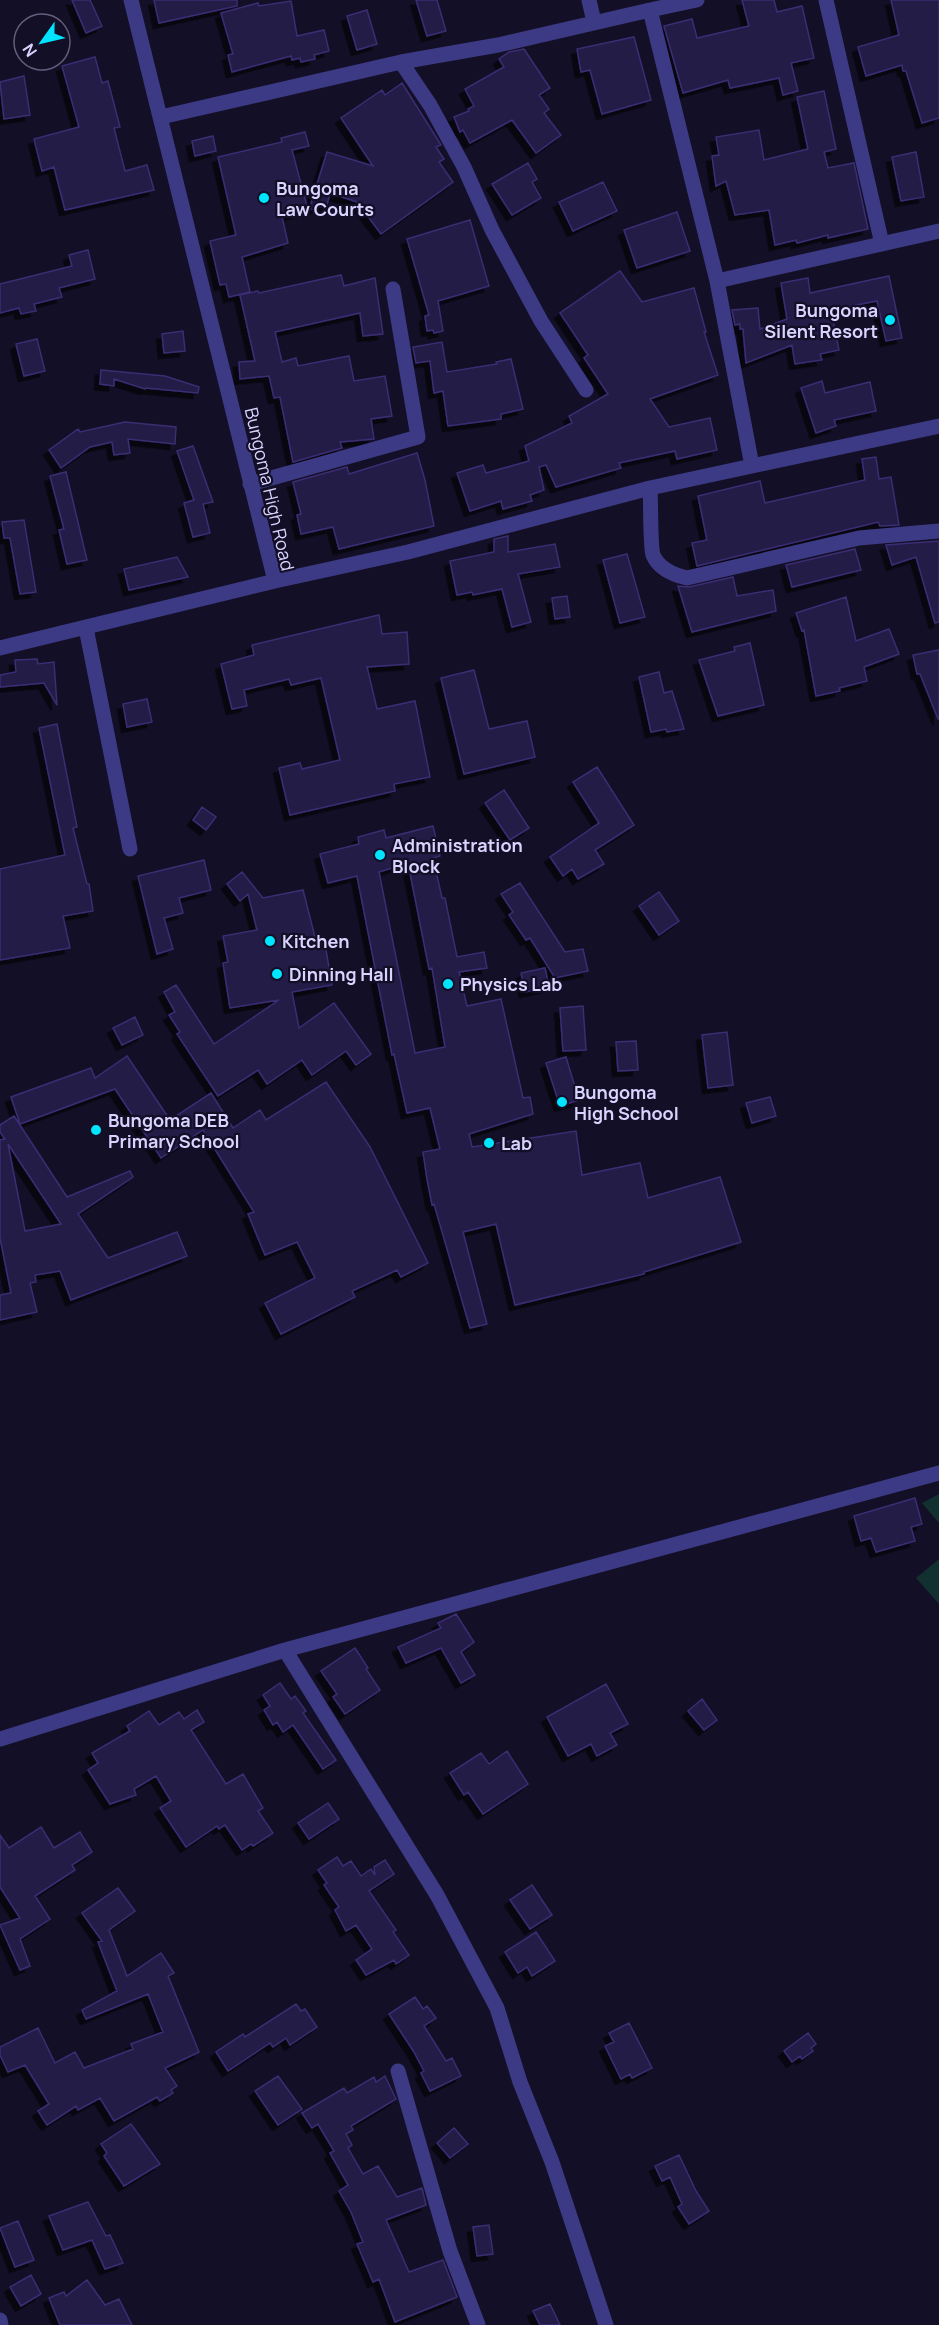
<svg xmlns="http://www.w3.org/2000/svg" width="939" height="2325" font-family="Manrope,sans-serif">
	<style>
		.green { fill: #12302f }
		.building { fill: #241b47; stroke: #3b2d73; stroke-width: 1.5; fill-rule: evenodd; filter: url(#shadow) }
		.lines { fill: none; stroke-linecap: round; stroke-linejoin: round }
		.minor { stroke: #3d3a85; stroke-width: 15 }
		.poi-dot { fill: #00e5ff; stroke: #130f26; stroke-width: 2 }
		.labels { text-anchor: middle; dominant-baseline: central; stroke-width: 4.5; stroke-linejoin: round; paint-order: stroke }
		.poi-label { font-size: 18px; font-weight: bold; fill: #d9d4ff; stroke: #130f26; text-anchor: start }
		.street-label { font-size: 18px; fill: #d9d4ff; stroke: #130f26 }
	</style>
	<defs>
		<filter id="shadow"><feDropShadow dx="-5.5" dy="5.5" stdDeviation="0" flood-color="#0009"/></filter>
	</defs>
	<rect width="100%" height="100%" fill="#130f26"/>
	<path class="green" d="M939 1494V1523L922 1503Z
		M939 1559V1604L916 1578Z"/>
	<path class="building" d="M72 0H90L102 26 86 33Z
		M154 0H237V6L159 23Z
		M416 0H437L446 31 427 36Z
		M742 0H774L777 12 802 6 814 58 791 63 798 91 783 95 779 78 730 88 728 80 683 93 664 26 692 19 697 38 749 26Z
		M891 0H939V118L922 123 906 71H903L902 65 866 76 858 47 899 35Z
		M291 1 297 36 324 30 329 51 314 55 315 59 301 62 300 58 292 60 291 56 232 72 228 55 233 54 221 13 258 3 259 6Z
		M367 10 377 44 357 50 347 16Z
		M634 37 651 100 602 114 590 70 581 72 577 49Z
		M524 49 550 88 539 95 549 109 544 113 561 135 536 153 512 120 470 143 463 130 460 132 454 117 469 111 468 109 474 106 465 89 504 67 499 59 509 52Z
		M95 57 102 83 108 81 120 127 114 128 125 171 147 165 154 190 65 210 54 167 42 171 34 139 79 127 62 66Z
		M24 76 30 115 4 119 0 82Z
		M402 83 441 145 436 147 444 159 439 162 453 182 381 234 357 202 330 193 327 205 309 210 327 152 373 166 341 118 382 90 385 95Z
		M824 91 836 149 824 152 828 168 854 163 868 229 828 238V235L797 243 796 240 775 245 769 210 735 215 726 181 716 186 712 156 719 155 716 137 759 130 764 160 808 149 797 97Z
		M305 132 309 146 292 150 308 210 282 217 288 243 242 257 250 292 229 297 226 284 220 285 210 241 236 235 218 157 282 142 281 138Z
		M213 136 216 151 195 156 192 141Z
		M916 152 924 197 901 201 892 157Z
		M528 163 537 179 532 182 541 198 512 215 492 184Z
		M603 182 617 211 573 231 559 202Z
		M677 212 690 251 637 268 624 230Z
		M470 220 489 286 438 301 443 331 434 333 433 330 427 331 425 316 429 315 407 239Z
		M88 250 95 279 59 288 62 297 34 304 36 311 21 314 19 308 0 313V284L72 266 69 255Z
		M620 271 642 302 694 288 706 332H704L718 375 650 399 669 427 710 418 717 450 677 459 675 451 619 463 621 468 556 487 546 465 539 467 544 490 530 495 532 501 503 509 501 501 470 511 457 473 483 465 486 473 529 461 525 446 572 423 569 416 608 394 584 358 588 355 560 313Z
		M341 275 344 286 375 278 383 334 363 336 360 313 275 332 282 362 296 358 298 366 349 356 354 381 385 376 392 416 371 419 374 439 340 442 342 448 293 462 280 397 274 398 269 376 240 379 239 362 255 361 240 295 258 291 259 293Z
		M889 276 902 338 886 341 877 301 831 310 839 350 820 354 822 360 795 364 792 345 746 363 743 329H740V324L735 325 732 310 758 308 760 329 787 319 781 283 808 278 810 293Z
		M183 331 185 351 164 353 162 334Z
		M37 339 45 371 24 376 16 344Z
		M442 342 447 372 497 364 496 362 511 359 523 409 501 414V419L448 426 443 391 434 393 430 361 416 363 413 347Z
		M101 370 165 376 199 387 198 393 146 388 145 389 114 379V386L100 384Z
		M822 381 825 393 870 382 876 411 834 420 836 426 816 433 801 388Z
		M125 422 176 427 175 444 128 439 130 453 114 455 112 442 90 447 61 468 49 450 78 429 80 432Z
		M193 446 213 502 203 504 210 533 193 537 184 503 194 500 177 451Z
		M417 453 425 480 434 526 339 549 333 527 301 534 297 515 301 514 293 482 347 467 349 474Z
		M876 457 879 479 891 477 899 525 880 526 878 522 697 566 692 543 707 540 698 496 760 481 765 503 865 480 862 459Z
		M66 472 87 560 67 564 59 530 64 529 50 476Z
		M24 520 36 592 20 594 10 538H4L2 522Z
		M508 536V552L555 544 560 567 518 574 531 622 512 627 502 589 473 595 472 592 457 595 450 561 494 552V539Z
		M939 541V622L935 623 916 557 892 565 886 545Z
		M855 549 861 570 792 587 786 565Z
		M627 554 645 617 620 623 603 560Z
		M177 557 188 577 129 590 124 569Z
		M733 577 737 596 773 590 776 611 692 632 678 586 689 587Z
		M567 596 570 617 555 619 552 598Z
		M846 597 856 641 889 629 899 654 864 667 867 681 839 688 840 691 816 696 804 630 802 631 796 613Z
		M379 615 382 634 407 632 409 664 367 667 377 709 415 701 430 777 394 784 395 791 290 815 279 768 300 763 302 769 340 760 321 678 291 685 289 679 244 690 247 706 232 709 221 664 254 655 252 645Z
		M750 643 764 705 718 716 699 660 735 651 734 647Z
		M939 650V719H938L920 674H917L913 655Z
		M37 659 38 664 54 662 57 705 44 683 0 687V675L16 672 15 660Z
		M474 670 489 729 527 721 535 757 464 774 441 678Z
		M659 672 664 693 672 691 684 729 667 732 666 729 651 732 639 677Z
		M147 699 152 722 127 727 123 704Z
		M57 724 77 827 73 828 87 884H89L93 911 63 916 70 948 0 960V869L65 855 39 728Z
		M597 767 634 825 595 850 604 864 578 879 572 869 563 876 550 857 599 823 573 782Z
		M504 790 529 828 510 840 485 803Z
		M202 807 216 817 206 830 193 820Z
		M433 826 440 856 433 858 442 898H445L457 957 484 952 487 968 459 972 467 1006 501 999 523 1098 530 1097 533 1114 469 1134 472 1147 576 1131 582 1175 640 1163 648 1198 720 1177 741 1242 644 1272V1274L515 1305 496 1224 463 1232 487 1324 470 1328 434 1204 432 1205 427 1179 423 1152 440 1149 430 1108 407 1113 394 1054 392 1055 357 876 328 883 320 854 359 844 358 837 384 830 386 838ZM408 863 429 969 432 968 445 1047 415 1053 379 872Z
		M204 860 211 890 179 898 183 913 164 918 173 949 157 954 138 876Z
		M242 872 263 898 303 890 317 945 325 944 332 985 292 992 299 1028 334 1003 371 1054 356 1065 346 1051 312 1075 302 1060 267 1084 258 1070 218 1096 177 1034 180 1032 169 1015 175 1012 164 992 176 985 214 1044 279 1000 230 1008 223 963 228 962 223 936 257 930 248 894 240 901 227 884Z
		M520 883 565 952 583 949 588 971 555 978 530 938 526 940 509 915 513 912 501 894Z
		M659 892 679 921 659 935 639 906Z
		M545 968 549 987 525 992 521 973Z
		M583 1006 586 1050 563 1051 560 1008Z
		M135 1017 143 1035 122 1045 113 1028Z
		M727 1032 733 1085 708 1088 702 1035Z
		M636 1041 638 1070 618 1071 616 1042Z
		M127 1056 170 1120 211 1093 233 1128 260 1110 266 1120 326 1082 370 1147 428 1263 401 1277 397 1270 352 1291 355 1297 281 1334 265 1303 315 1278 297 1242 265 1255 248 1214 254 1212 203 1130 161 1158 115 1089 20 1124 11 1097 91 1068 95 1078Z
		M566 1057 579 1100 560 1106 546 1063Z
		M770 1097 776 1116 752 1123 746 1103Z
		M14 1116 67 1197 130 1171 133 1177 78 1214 108 1258 177 1232 187 1256 71 1300 60 1271 35 1275 36 1282 30 1283 37 1312 0 1320V1295L11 1293 0 1238V1140L5 1139 0 1132V1125ZM8 1144 61 1224 25 1231Z
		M915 1498 922 1524 911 1527 915 1541 876 1552 871 1538 861 1541 854 1516Z
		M456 1614 474 1642 461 1652 475 1675 461 1683 441 1648 406 1663 398 1647 441 1628 438 1623Z
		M355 1648 368 1668 366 1669 380 1690 345 1714 333 1697 337 1694 321 1671Z
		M280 1683 291 1699 295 1696 306 1711 303 1713 336 1760 323 1769 293 1725 283 1732 277 1722 273 1725 264 1710 270 1706 263 1695Z
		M606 1684 628 1724 610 1733 617 1745 597 1756 591 1744 568 1756 547 1717Z
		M702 1699 717 1720 704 1730 688 1711Z
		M197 1710 204 1722 191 1730 226 1784 243 1774 263 1808 258 1811 273 1833 253 1846 251 1844 242 1850 225 1825 219 1829 217 1826 186 1847 160 1808 171 1801 156 1776 134 1789 136 1795 110 1804 88 1770 98 1763 92 1753 130 1731 127 1726 149 1711 159 1725 179 1712 184 1719Z
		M507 1751 528 1784 483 1814 468 1792 464 1795 450 1773 481 1753 489 1764Z
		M328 1803 339 1819 309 1839 298 1823Z
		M41 1827 54 1848 80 1832 92 1852 72 1865 75 1870 35 1896 50 1919 20 1939 30 1966 20 1970 0 1925 20 1918 0 1887V1835L9 1848Z
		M337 1857 343 1866 351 1861 361 1876 371 1869 375 1875 374 1867 385 1860 394 1874 369 1891 396 1930 393 1932 409 1955 396 1964 394 1960 366 1975 356 1960 372 1949 356 1925 346 1931 335 1910 339 1907 324 1885 327 1883 318 1870Z
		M532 1885 552 1915 530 1929 510 1900Z
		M118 1888 135 1911 109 1930 127 1976 161 1953 174 1973 168 1976 199 2052 165 2068 177 2086 171 2090 173 2093 160 2101 157 2097 114 2121 100 2098 78 2110 76 2106 47 2125 38 2111 49 2104 25 2065 8 2072 0 2055V2047L38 2028 55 2063 75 2052 84 2068 133 2049 131 2044 163 2032 148 1994 86 2019 82 2010 117 1991 98 1942 102 1941 82 1913Z
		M536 1932 555 1961 532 1976 527 1967 518 1973 505 1952Z
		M415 1997 423 2009 427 2006 436 2018 424 2026 446 2061 452 2058 461 2076 430 2091 421 2073 424 2071 414 2052 389 2014Z
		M296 2004 301 2011 305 2009 317 2027 290 2045 286 2038 273 2047 270 2043 228 2071 216 2052 243 2034 245 2037Z
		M629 2023 652 2068 632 2078 630 2074 621 2079 605 2046 614 2042 609 2033Z
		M808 2033 816 2044 811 2048 813 2051 802 2059 800 2056 792 2062 784 2051Z
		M278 2076 302 2109 278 2125 255 2091Z
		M385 2076 396 2099 351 2126 353 2130 346 2134 352 2145 348 2148 363 2174 378 2166 397 2197 422 2188 426 2205 386 2220 409 2272 443 2260 457 2297 395 2322 379 2279 373 2282 357 2244 363 2242 351 2212 339 2191 348 2185 330 2153 334 2151 318 2124 312 2128 302 2113 344 2088 347 2093 374 2077 376 2082Z
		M131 2124 160 2164 124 2186 104 2156 107 2153 101 2144Z
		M454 2128 468 2144 450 2158 437 2143Z
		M679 2155 696 2191 709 2211 689 2224 678 2207 682 2204 670 2177 662 2181 655 2166Z
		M88 2202 106 2236 110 2235 123 2263 105 2269 92 2240 63 2250 49 2216Z
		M18 2221 34 2260 15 2267 0 2228Z
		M489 2225 493 2254 477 2256 473 2227Z
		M31 2275 41 2294 21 2306 10 2287Z
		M87 2280 105 2305 119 2299 132 2325H60L49 2298 64 2292 66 2296Z
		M550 2304 560 2325H540L533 2311Z"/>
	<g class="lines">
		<path class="minor" d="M131 0 275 581
			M589 0 594 22
			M826 0 882 244
			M650 10 697 0
			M401 62 430 105 464 167 492 230 541 321 586 390
			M717 281 939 231
			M752 466 939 426
			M250 484 418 437 393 289
			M650 488C651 502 650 545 653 555 659 569 674 575 687 578L859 538 939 531
			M86 628 130 849
			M0 648 275 581 408 552 650 488 752 466 717 281 650 10 498 45 401 62 161 117
			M285 1650 437 1895 497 2008 520 2082 552 2162 606 2325
			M0 1739 285 1650 939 1473
			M398 2071 450 2251 478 2325
			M0 2320 1 2325"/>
	</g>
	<g class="poi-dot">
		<circle cx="264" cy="198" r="6"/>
		<circle cx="890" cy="320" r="6"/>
		<circle cx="380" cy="855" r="6"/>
		<circle cx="270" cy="941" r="6"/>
		<circle cx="277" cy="974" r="6"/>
		<circle cx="448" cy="984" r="6"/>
		<circle cx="562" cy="1102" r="6"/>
		<circle cx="96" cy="1130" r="6"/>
		<circle cx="489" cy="1143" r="6"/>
	</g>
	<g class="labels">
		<g class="poi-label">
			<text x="276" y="188">Bungoma<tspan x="276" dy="21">Law Courts</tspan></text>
			<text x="878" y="310" text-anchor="end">Bungoma<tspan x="878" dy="21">Silent Resort</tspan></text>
			<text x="392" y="845">Administration<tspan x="392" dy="21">Block</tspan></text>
			<text x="282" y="941">Kitchen</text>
			<text x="289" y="974">Dinning Hall</text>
			<text x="460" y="984">Physics Lab</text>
			<text x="574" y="1092">Bungoma<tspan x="574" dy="21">High School</tspan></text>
			<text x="108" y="1120">Bungoma DEB<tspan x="108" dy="21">Primary School</tspan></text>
			<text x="501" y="1143">Lab</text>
		</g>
		<g class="street-label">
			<text transform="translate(270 489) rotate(77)">Bungoma High Road</text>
		</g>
	</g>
	<g transform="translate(42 42) rotate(236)"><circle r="28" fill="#130f26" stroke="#625e7d" stroke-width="1.5"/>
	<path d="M0-4.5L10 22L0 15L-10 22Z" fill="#00e5ff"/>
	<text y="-9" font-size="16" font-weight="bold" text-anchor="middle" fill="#d9d4ff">N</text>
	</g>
</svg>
